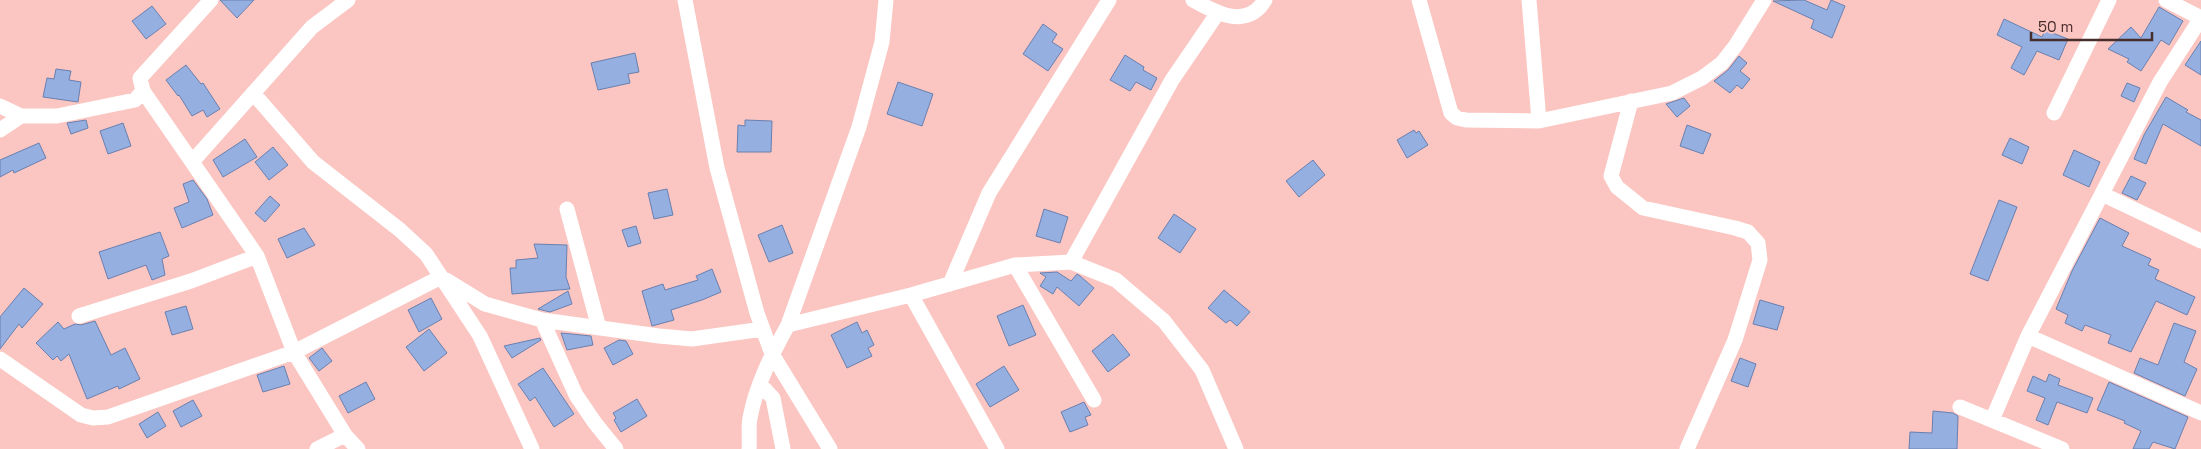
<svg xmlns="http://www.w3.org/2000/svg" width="2201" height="449" font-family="'Space Grotesk',sans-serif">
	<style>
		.building { fill: #95afe0; stroke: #6980b0 }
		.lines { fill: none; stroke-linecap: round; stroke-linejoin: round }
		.minor { stroke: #fff; stroke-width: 15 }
	</style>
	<rect width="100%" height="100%" fill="#fbc5c1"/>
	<path class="building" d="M220 0H254L237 18Z
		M1804 0 1827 10 1831 0 1845 6 1832 38 1811 28 1814 20 1773 1Z
		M152 6 166 24 146 39 132 21Z
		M2159 7 2183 21 2169 45 2161 40 2141 71 2127 62 2129 59 2108 49 2131 27 2141 38Z
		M2004 19 2042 37 2045 30 2068 39 2059 60 2037 51 2024 75 2011 68 2022 47 1997 35Z
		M1043 24 1057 34 1052 42 1063 49 1048 71 1023 54Z
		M2201 41V75L2185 65Z
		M635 53 639 72 628 74 630 83 598 90 591 63Z
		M1125 55 1144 67 1143 70 1157 78 1151 90 1136 82 1130 91 1110 80Z
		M1739 56 1747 63 1740 71 1750 79 1742 89 1737 85 1730 93 1714 81 1728 70Z
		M186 65 201 84 203 83 220 109 207 117 203 110 192 116 179 95 178 96 166 80Z
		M56 69 71 71 69 80 81 82 78 102 43 97 47 78 54 79Z
		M898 82 933 94 922 126 887 114Z
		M2127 83 2140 88 2134 102 2121 96Z
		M2166 97 2188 110 2186 112 2201 120V146L2163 124 2146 164 2134 159 2144 135Z
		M1684 98 1690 106 1677 117 1666 104Z
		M86 120 88 128 71 134 67 123Z
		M745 120 772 121 771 152H737L738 125 745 126Z
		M123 123 131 146 108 154 100 131Z
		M1687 125 1711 134 1703 154 1680 146Z
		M1414 130 1416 133 1419 131 1428 145 1407 158 1397 140Z
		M2010 138 2029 147 2022 164 2002 155Z
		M245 139 257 157 223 177 213 160Z
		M39 143 46 158 14 173 13 170 0 177V160Z
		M273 147 288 165 269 180 255 162Z
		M2074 150 2100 162 2089 187 2063 175Z
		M1313 160 1325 175 1299 197 1286 181Z
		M2131 176 2146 183 2137 200 2122 193Z
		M193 180 207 199 213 215 182 228 174 208 189 202 183 184Z
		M667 189 673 215 654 219 648 193Z
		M270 196 280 205 265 222 255 213Z
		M1999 200 2017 207 1988 281 1970 274Z
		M1044 209 1068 217 1060 243 1036 236Z
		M1174 214 1196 229 1180 253 1158 238Z
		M2100 218 2129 233 2122 246 2151 259 2148 265 2159 270 2155 279 2195 297 2187 315 2156 301 2131 352 2108 343 2111 335 2085 325 2082 331 2065 323 2068 315 2056 309 2072 271Z
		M782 225 793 253 769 262 758 235Z
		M636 226 641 243 628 247 622 230Z
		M304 228 315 245 287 258 278 239Z
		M160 232 169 256 162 259 165 275 152 280 146 265 108 279 99 252Z
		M534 244 567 245 566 277 570 289 512 294 510 268H516V260L538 258Z
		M712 269 721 292 702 300 671 310 674 320 652 326 642 291 663 284 665 290 698 280 696 276Z
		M1057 272 1071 281 1077 274 1080 276 1094 288 1079 306 1057 287 1053 294 1040 286 1046 277 1040 273Z
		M24 288 43 304 22 328 19 324 0 349V317Z
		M1224 290 1250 312 1237 326 1230 320 1226 323 1208 308Z
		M568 291 572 304 550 312 538 309Z
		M431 298 442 319 419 332 408 310Z
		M1760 300 1784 307 1777 330 1753 324Z
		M1023 305 1036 335 1009 346 997 316Z
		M186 306 193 329 172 335 165 312Z
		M95 321 111 355 125 348 140 379 119 389 118 386 87 399 69 354 61 361 57 356 53 360 36 343 58 322 64 329 75 324 81 325Z
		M857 322 862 333 867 330 874 345 868 348 872 356 847 368 831 335Z
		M2174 323 2196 331 2184 362 2197 369 2185 396 2134 373 2140 358 2158 365Z
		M429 329 447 353 424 371 406 347Z
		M561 333 591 336 593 345 567 350Z
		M1113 334 1130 355 1108 372 1092 351Z
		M540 338 541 340 512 358 504 346Z
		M619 340 626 341 633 354 613 365 604 348Z
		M322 348 332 361 319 371 309 358Z
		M1740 358 1756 364 1748 387 1731 381Z
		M284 366 290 384 263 392 257 375Z
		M1004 366 1019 390 990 407 976 384Z
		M543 368 574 414 554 427 535 397 530 401 518 384Z
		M2049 374 2060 379 2058 385 2093 398 2087 413 2057 402 2048 425 2036 420 2045 398 2027 391 2033 376 2046 382Z
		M366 382 375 399 348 413 339 396Z
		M2109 382 2188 417 2175 449 2153 442 2149 449H2133L2141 431 2124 423 2125 421 2097 410Z
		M637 399 647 416 621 432 614 420 616 418 613 413Z
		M193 400 202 416 181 427 173 411Z
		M1084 402 1091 415 1085 417 1088 425 1070 432 1061 412Z
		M1933 411 1953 413 1958 416 1957 449H1909L1910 432 1932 433Z
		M158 412 166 426 147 438 139 424Z"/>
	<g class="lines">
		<path class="minor" d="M211 0 140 78 143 91 257 256 294 352 345 435 358 449
			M685 0 717 168 757 313 772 354 830 449
			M1193 0C1216 13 1247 30 1265 0
			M1419 0 1451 113 1457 118 1466 120 1539 121 1672 93 1702 78 1722 63 1736 45 1764 0
			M1529 0 1539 121
			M2166 0 2201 18
			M253 93 313 162 400 230 426 254 480 336 532 449
			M1631 101 1611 176 1617 187 1643 208 1735 228 1748 232 1758 243 1760 260 1735 340 1687 449
			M0 106 21 116H57L135 100 143 91
			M2054 113 2109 0
			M0 130 21 116
			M192 162 312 27 348 0
			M2102 194 2201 241
			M567 209 599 328
			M1071 262 1172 80 1217 14
			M1015 265 1094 400
			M446 280 485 304 542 320 659 336 692 339 763 329
			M950 284 989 193 1109 0
			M911 295 997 449
			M79 316 191 281 257 256
			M542 320 576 395 595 423 616 449
			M788 325 911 295 1015 265 1071 262 1116 280 1164 321 1202 370 1236 449
			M2028 336 2201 413
			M0 359 81 415 93 418 108 417 294 352 441 277
			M760 384 773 398 783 449
			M1960 407 2062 449
			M1992 420 2028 336 2160 82 2201 18
			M317 449 345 435
			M749 449C750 439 748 428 750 418 756 385 772 354 788 325L859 127 882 42 886 0"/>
	</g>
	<path d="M2031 32v8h121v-8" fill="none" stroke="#472d2c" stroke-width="2.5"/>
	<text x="2038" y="32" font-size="15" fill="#472d2c" stroke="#fbc5c1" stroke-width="4" paint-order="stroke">50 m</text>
</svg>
